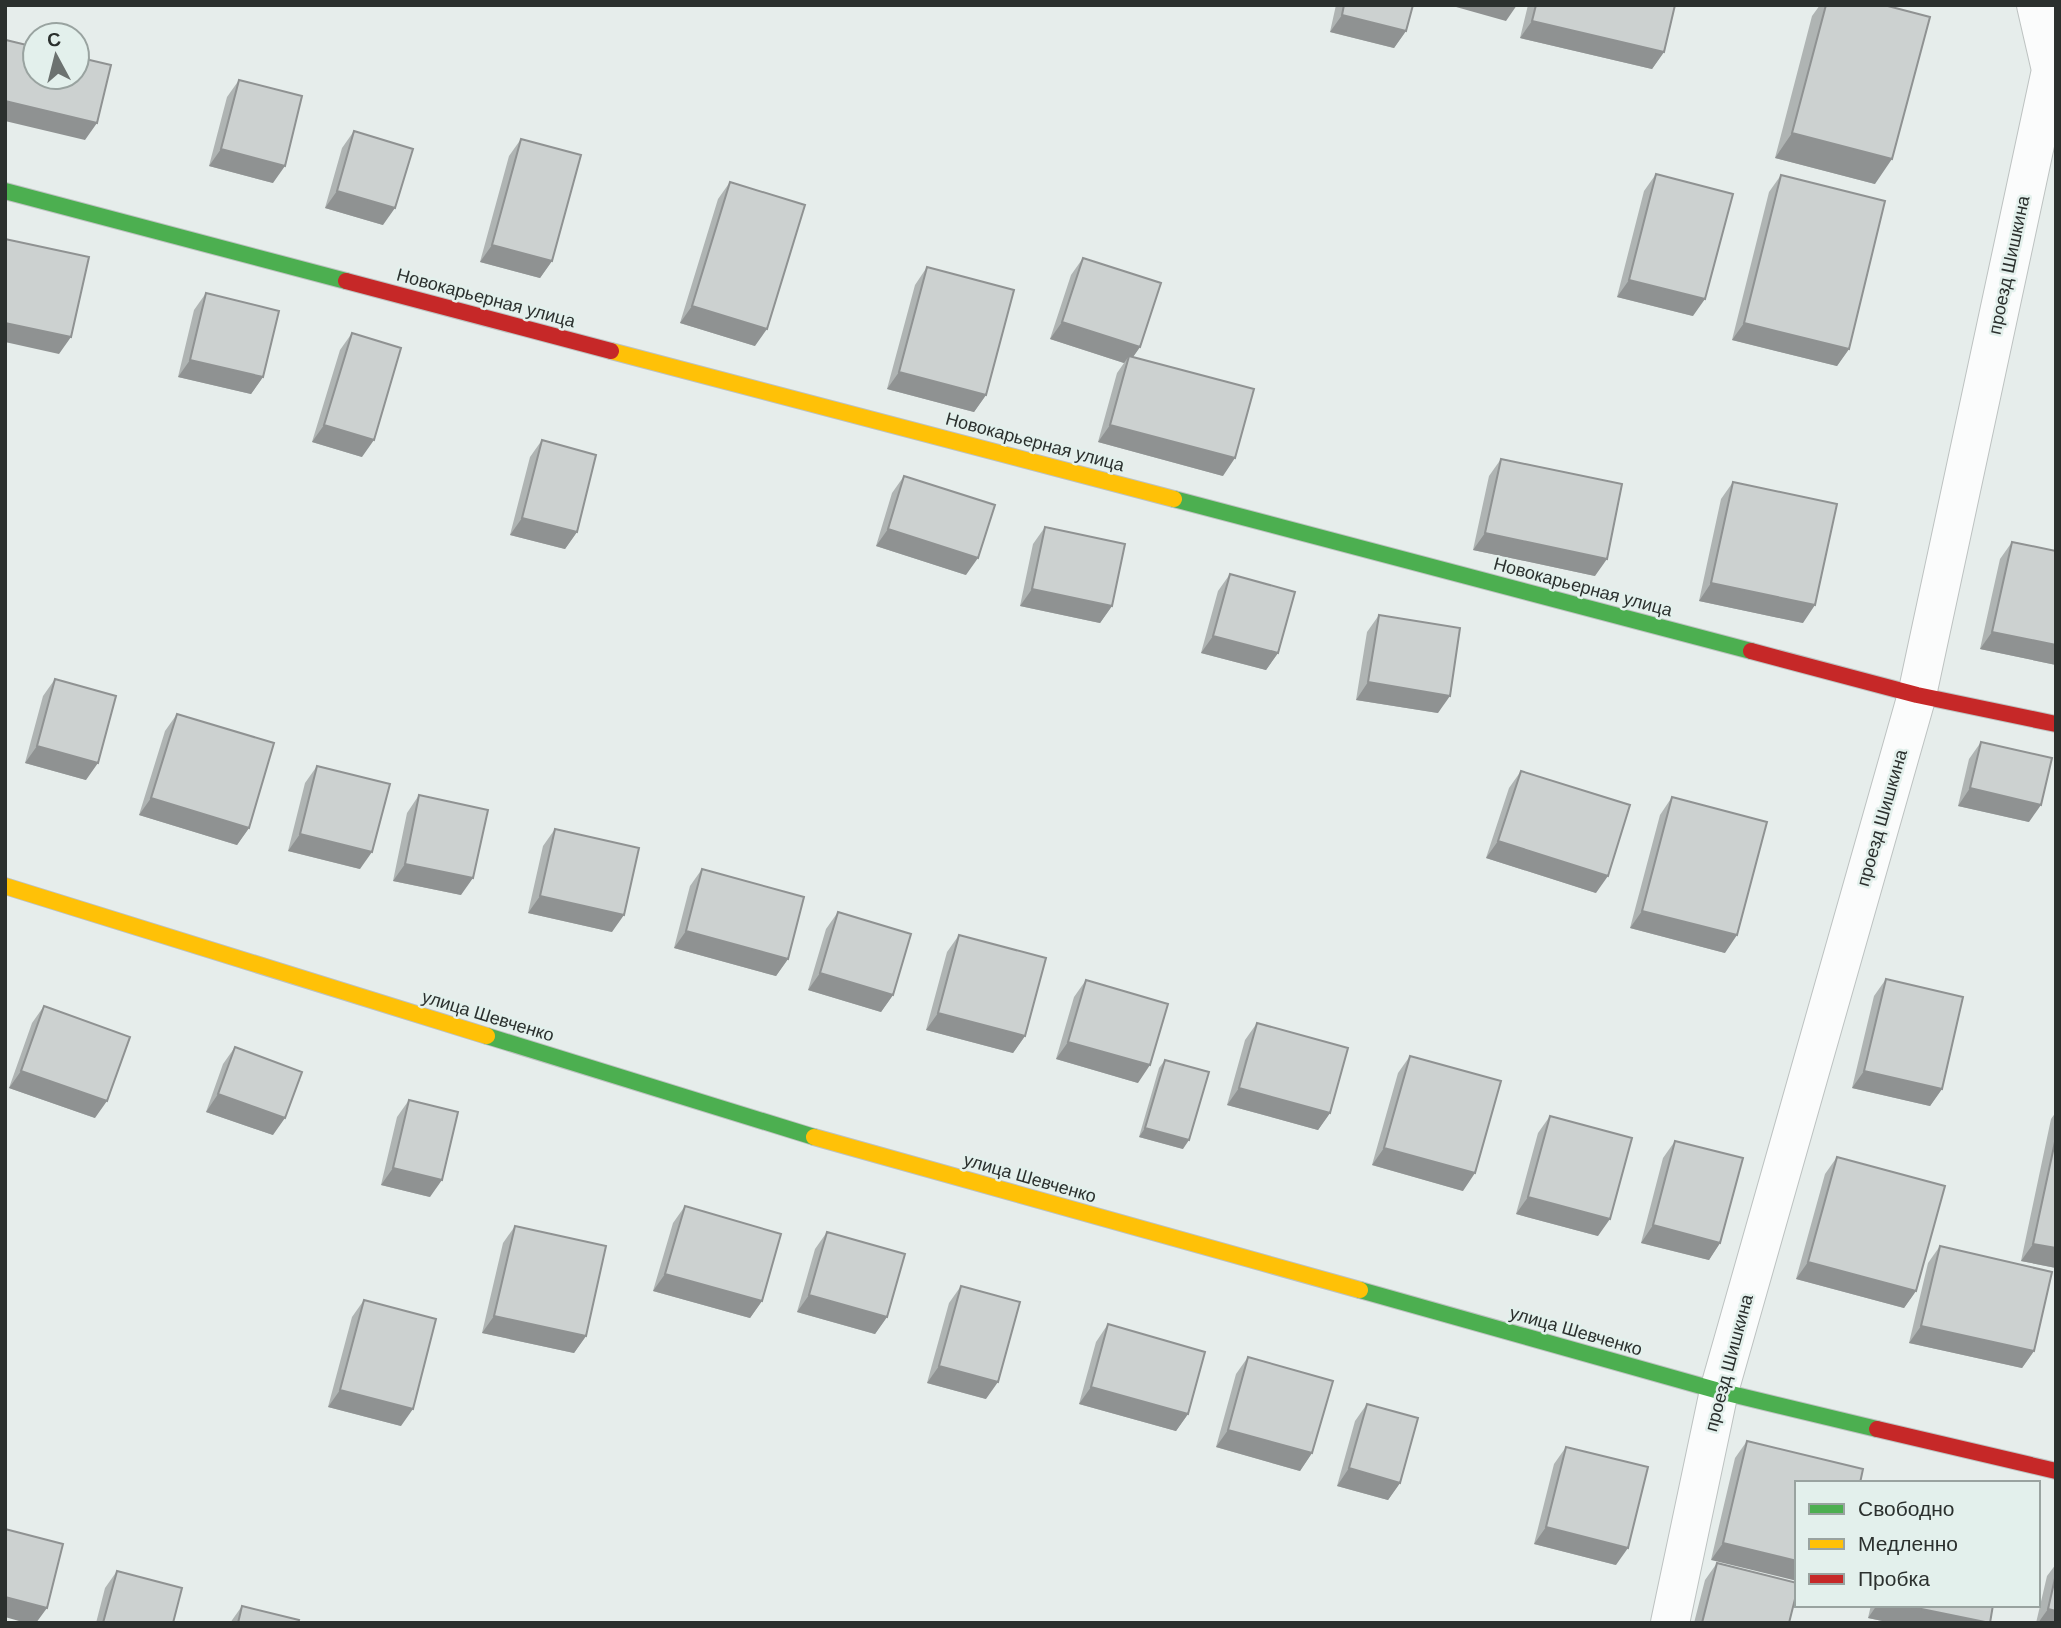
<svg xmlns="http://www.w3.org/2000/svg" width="2061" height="1628" font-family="'DM Sans',sans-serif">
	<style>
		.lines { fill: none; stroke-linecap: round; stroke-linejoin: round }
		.street-casing { stroke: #bdc2c1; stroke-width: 40 }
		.fast-casing { stroke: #bdc2c1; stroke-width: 18 }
		.slow-casing { stroke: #bdc2c1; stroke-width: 18 }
		.jam-casing { stroke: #bdc2c1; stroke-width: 18 }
		.street { stroke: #fbfcfc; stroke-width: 38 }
		.fast { stroke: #4caf50; stroke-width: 16 }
		.slow { stroke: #ffc107; stroke-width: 16 }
		.jam { stroke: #c62828; stroke-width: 16 }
		.wall { fill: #afb4b3 }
		.shaded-wall { fill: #8f9292 }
		.building { fill: #ccd1d0; stroke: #8f9292; stroke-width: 2 }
		.labels { text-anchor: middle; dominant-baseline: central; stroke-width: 5; stroke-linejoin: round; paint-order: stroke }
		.street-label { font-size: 18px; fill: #2b302e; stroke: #e3f0ec }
	</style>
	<rect width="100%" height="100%" fill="#e6edeb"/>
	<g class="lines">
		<g class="street-casing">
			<path id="street" d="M1670 1623 1719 1391 1917 695 2051 70 2036 5"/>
		</g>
		<g class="fast-casing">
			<path id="fast" d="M5 191 346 281
				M1174 499 1751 651
				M487 1036 814 1137
				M1360 1290 1719 1391 1877 1429"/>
		</g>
		<g class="slow-casing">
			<path id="slow" d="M611 351 1174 499
				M5 886 487 1036
				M814 1137 1360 1290"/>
		</g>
		<g class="jam-casing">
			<path id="jam" d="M346 281 611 351
				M1751 651 1917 695 2056 724
				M1877 1429 2056 1471"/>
		</g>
		<use href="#street" class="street"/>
		<use href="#fast" class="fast"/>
		<use href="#slow" class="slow"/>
		<use href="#jam" class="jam"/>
	</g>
	<path class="wall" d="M1336 5H1413L1406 31 1394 48 1330 32Z
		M1528 5H1675L1664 52 1652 69 1520 38Z
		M1820 5H1884L1875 184 1775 158 1812 16Z
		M239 80 273 183 209 166 227 97Z
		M354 131 383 225 325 208 342 148Z
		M521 139 552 261 540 278 480 262 509 156Z
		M1656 174 1693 316 1617 297 1644 191Z
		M1781 175 1849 349 1837 366 1732 340 1769 192Z
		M730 182 755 346 680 323 718 199Z
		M1083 258 1140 347 1133 357 1223 476 1098 442 1117 373 1124 363 1050 339 1071 275Z
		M927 267 986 395 974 412 887 389 915 285Z
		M206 293 263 377 251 394 178 377 194 310Z
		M352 333 362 457 312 442 340 350Z
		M542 440 577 532 565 549 510 535 530 457Z
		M1501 459 1595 576 1473 550 1489 476Z
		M904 476 966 575 876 546 892 493Z
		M1733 482 1803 623 1699 601 1721 499Z
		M1045 527 1112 606 1100 623 1020 606 1033 544Z
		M2012 542 2056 551V665L1980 649 2000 559Z
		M1230 574 1278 653 1266 670 1201 653 1218 591Z
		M1379 615 1438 713 1356 700 1367 632Z
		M55 679 86 780 25 763 43 696Z
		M177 714 249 828 237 845 139 815 165 731Z
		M1981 742 2029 822 1958 806 1969 759Z
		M317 766 360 869 288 851 305 783Z
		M1521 771 1596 893 1486 858 1509 788Z
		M419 795 461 895 393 881 407 813Z
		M1672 797 1725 953 1630 928 1660 815Z
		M555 829 612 932 528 913 543 846Z
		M702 869 788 959 776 976 674 948 690 886Z
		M838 912 893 995 881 1012 808 990 826 929Z
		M959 935 1025 1036 1013 1053 926 1030 947 952Z
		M1886 979 1942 1089 1930 1106 1852 1088 1874 996Z
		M1086 980 1138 1083 1056 1059 1074 997Z
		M44 1006 95 1118 9 1088 32 1023Z
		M1257 1023 1330 1113 1318 1130 1227 1105 1245 1040Z
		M235 1047 273 1135 206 1112 223 1064Z
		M1410 1056 1463 1191 1372 1165 1398 1073Z
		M1165 1060 1183 1149 1139 1137 1159 1068Z
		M409 1100 430 1197 381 1185 397 1117Z
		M2056 1112V1268L2021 1261 2051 1119Z
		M1550 1116 1598 1236 1516 1214 1538 1133Z
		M1675 1141 1720 1243 1709 1260 1641 1243 1663 1158Z
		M1837 1157 1916 1291 1904 1308 1796 1279 1825 1174Z
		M685 1206 762 1301 750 1318 653 1291 673 1223Z
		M515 1226 586 1336 574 1353 482 1333 503 1243Z
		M827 1232 887 1317 875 1334 797 1312 815 1249Z
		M1940 1246 2034 1351 2022 1368 1909 1343 1928 1263Z
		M961 1286 986 1399 927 1383 949 1303Z
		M364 1300 401 1426 328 1407 352 1317Z
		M1108 1324 1188 1414 1176 1431 1079 1404 1096 1342Z
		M1248 1357 1312 1453 1300 1471 1216 1447 1236 1374Z
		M1367 1404 1400 1483 1388 1500 1337 1486 1355 1421Z
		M1747 1441 1863 1469 1711 1560 1735 1458Z
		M1566 1447 1616 1565 1534 1544 1554 1464Z
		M1717 1563 1789 1623H1694L1705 1580Z
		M2056 1564V1623H2036L2047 1576Z
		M117 1571 173 1623H96L105 1588Z
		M1871 1605H1993L1990 1623H1892L1868 1618Z
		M242 1606 298 1623H230Z"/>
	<path class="shaded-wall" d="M1449 5H1517L1506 21Z
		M1342 15 1406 31 1394 48 1330 32Z
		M1532 21 1664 52 1652 69 1520 38Z
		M5 101 97 123 85 140 5 121Z
		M1792 133 1892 159 1875 184 1775 158Z
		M221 149 285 166 273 183 209 166Z
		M337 191 395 208 383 225 325 208Z
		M492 245 552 261 540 278 480 262Z
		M1629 280 1705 299 1693 316 1617 297Z
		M692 306 767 329 755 346 680 323Z
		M1062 322 1140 347 1128 364 1129 356 1124 363 1050 339Z
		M5 323 71 337 59 354 5 342Z
		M1744 323 1849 349 1837 366 1732 340Z
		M190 360 263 377 251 394 178 377Z
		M899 372 986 395 974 412 887 389Z
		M324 425 374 440 362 457 312 442Z
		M1110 425 1235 458 1223 476 1098 442Z
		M522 518 577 532 565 549 510 535Z
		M888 529 978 558 966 575 876 546Z
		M1485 533 1607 559 1595 576 1473 550Z
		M1711 583 1815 605 1803 623 1699 601Z
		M1032 589 1112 606 1100 623 1020 606Z
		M1992 632 2056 645V665L1980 649Z
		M1213 636 1278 653 1266 670 1201 653Z
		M1368 682 1450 696 1438 713 1356 700Z
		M37 746 98 763 86 780 25 763Z
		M1970 788 2041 805 2029 822 1958 806Z
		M151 798 249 828 237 845 139 815Z
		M300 834 372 852 360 869 288 851Z
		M1498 841 1608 876 1596 893 1486 858Z
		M405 864 473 878 461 895 393 881Z
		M540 896 624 915 612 932 528 913Z
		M1642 911 1737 935 1725 953 1630 928Z
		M686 931 788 959 776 976 674 948Z
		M820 973 893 995 881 1012 808 990Z
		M938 1013 1025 1036 1013 1053 926 1030Z
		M1068 1042 1150 1065 1138 1083 1056 1059Z
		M21 1071 107 1101 95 1118 9 1088Z
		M1864 1071 1942 1089 1930 1106 1852 1088Z
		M1239 1088 1330 1113 1318 1130 1227 1105Z
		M218 1094 285 1118 273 1135 206 1112Z
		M1145 1128 1189 1140 1183 1149 1139 1137Z
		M1384 1148 1475 1173 1463 1191 1372 1165Z
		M393 1168 442 1180 430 1197 381 1185Z
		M1528 1197 1610 1219 1598 1236 1516 1214Z
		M1653 1225 1720 1243 1709 1260 1641 1243Z
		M2033 1244 2056 1248V1268L2021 1261Z
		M1808 1262 1916 1291 1904 1308 1796 1279Z
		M665 1274 762 1301 750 1318 653 1291Z
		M809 1295 887 1317 875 1334 797 1312Z
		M494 1316 586 1336 574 1353 482 1333Z
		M1921 1326 2034 1351 2022 1368 1909 1343Z
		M939 1366 998 1382 986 1399 927 1383Z
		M1091 1387 1188 1414 1176 1431 1079 1404Z
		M340 1390 413 1409 401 1426 328 1407Z
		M1228 1430 1312 1453 1300 1471 1216 1447Z
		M1349 1468 1400 1483 1388 1500 1337 1486Z
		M1546 1527 1628 1548 1616 1565 1534 1544Z
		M1723 1543 1797 1561V1581L1711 1560Z
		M5 1597 47 1608 36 1623H26L5 1617Z
		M1877 1605H1902L1988 1623H1892L1868 1618Z
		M2048 1609 2056 1611V1623H2038Z"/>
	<path class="building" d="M1344 5H1413L1406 31 1342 15Z
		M1536 5H1675L1664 52 1532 21Z
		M1826 5H1884L1930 17 1892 159 1792 133Z
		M6 40 35 47V77H77V57L111 65 97 123 5 101V44Z
		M239 80 302 96 285 166 221 149Z
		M354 131 413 149 395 208 337 191Z
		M521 139 581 155 552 261 492 245Z
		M1656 174 1733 194 1705 299 1629 280Z
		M1781 175 1885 201 1849 349 1744 323Z
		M730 182 805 205 767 329 692 306Z
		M5 239 89 257 71 337 5 323Z
		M1083 258 1161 283 1140 347 1062 322Z
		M927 267 1014 290 986 395 899 372Z
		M206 293 279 311 263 377 190 360Z
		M352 333 401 348 374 440 324 425Z
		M1129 356 1254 389 1235 458 1110 425Z
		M542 440 596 455 577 532 522 518Z
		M1501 459 1622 484 1607 559 1485 533Z
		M904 476 995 505 978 558 888 529Z
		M1733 482 1837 504 1815 605 1711 583Z
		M1045 527 1125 544 1112 606 1032 589Z
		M2012 542 2056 551V645L1992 632Z
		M1230 574 1295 592 1278 653 1213 636Z
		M1379 615 1460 628 1450 696 1368 682Z
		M55 679 116 696 98 763 37 746Z
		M177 714 274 743 249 828 151 798Z
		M1981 742 2052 758 2041 805 1970 788Z
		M317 766 390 784 372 852 300 834Z
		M1521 771 1630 805 1608 876 1498 841Z
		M419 795 488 810 473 878 405 864Z
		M1672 797 1767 822 1737 935 1642 911Z
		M555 829 639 848 624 915 540 896Z
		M702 869 804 897 788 959 686 931Z
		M838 912 911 934 893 995 820 973Z
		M959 935 1046 958 1025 1036 938 1013Z
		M1886 979 1963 997 1942 1089 1864 1071Z
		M1086 980 1168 1004 1150 1065 1068 1042Z
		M44 1006 130 1037 107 1101 21 1071Z
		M1257 1023 1348 1048 1330 1113 1239 1088Z
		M235 1047 302 1072 285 1118 218 1094Z
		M1410 1056 1501 1081 1475 1173 1384 1148Z
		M1165 1060 1209 1072 1189 1140 1145 1128Z
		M409 1100 458 1112 442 1180 393 1168Z
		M1550 1116 1632 1138 1610 1219 1528 1197Z
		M2056 1137V1248L2033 1244Z
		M1675 1141 1743 1158 1720 1243 1653 1225Z
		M1837 1157 1945 1186 1916 1291 1808 1262Z
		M685 1206 781 1234 762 1301 665 1274Z
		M515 1226 606 1246 586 1336 494 1316Z
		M827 1232 905 1254 887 1317 809 1295Z
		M1940 1246 2052 1272 2034 1351 1921 1326Z
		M961 1286 1020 1302 998 1382 939 1366Z
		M364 1300 436 1319 413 1409 340 1390Z
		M1108 1324 1205 1352 1188 1414 1091 1387Z
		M1248 1357 1333 1381 1312 1453 1228 1430Z
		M1367 1404 1418 1418 1400 1483 1349 1468Z
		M1747 1441 1863 1469 1860 1483H1797V1561L1723 1543Z
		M1566 1447 1648 1467 1628 1548 1546 1527Z
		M5 1529 63 1544 47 1608 5 1597Z
		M1717 1563 1797 1583V1591L1789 1623H1702Z
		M117 1571 182 1588 173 1623H103Z
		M2056 1574V1611L2048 1609Z
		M1902 1605H1993L1990 1623Z
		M242 1606 299 1620 298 1623H238Z"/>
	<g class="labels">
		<g class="street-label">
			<text transform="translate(2009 265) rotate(-78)">проезд Шишкина</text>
			<text transform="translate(486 298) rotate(15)">Новокарьерная улица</text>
			<text transform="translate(1035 442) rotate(15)">Новокарьерная улица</text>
			<text transform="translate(1583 587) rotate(15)">Новокарьерная улица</text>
			<text transform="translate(1882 818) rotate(-74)">проезд Шишкина</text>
			<text transform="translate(488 1016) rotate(17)">улица Шевченко</text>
			<text transform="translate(1030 1178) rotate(16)">улица Шевченко</text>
			<text transform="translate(1576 1331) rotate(16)">улица Шевченко</text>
			<text transform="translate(1729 1363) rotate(-75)">проезд Шишкина</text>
		</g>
	</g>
	<rect width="2061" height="1628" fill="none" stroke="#2b302e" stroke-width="14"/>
	<rect x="1795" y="1481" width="245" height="126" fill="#e3f0ec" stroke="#99a3a0" stroke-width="2"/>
	<rect x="1809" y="1504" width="35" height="10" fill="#4caf50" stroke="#99a3a0" stroke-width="2"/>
	<text x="1858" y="1516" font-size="21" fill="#2b302e">Свободно</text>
	<rect x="1809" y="1539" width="35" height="10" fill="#ffc107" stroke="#99a3a0" stroke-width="2"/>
	<text x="1858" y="1551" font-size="21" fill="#2b302e">Медленно</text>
	<rect x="1809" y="1574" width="35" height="10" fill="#c62828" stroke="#99a3a0" stroke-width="2"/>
	<text x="1858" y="1586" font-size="21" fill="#2b302e">Пробка</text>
	<g transform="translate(56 56) rotate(353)"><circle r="33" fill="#e3f0ec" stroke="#99a3a0" stroke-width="2"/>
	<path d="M0-5L12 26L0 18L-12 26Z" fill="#6c7270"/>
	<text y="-10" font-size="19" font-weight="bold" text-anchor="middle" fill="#2b302e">С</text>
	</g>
</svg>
